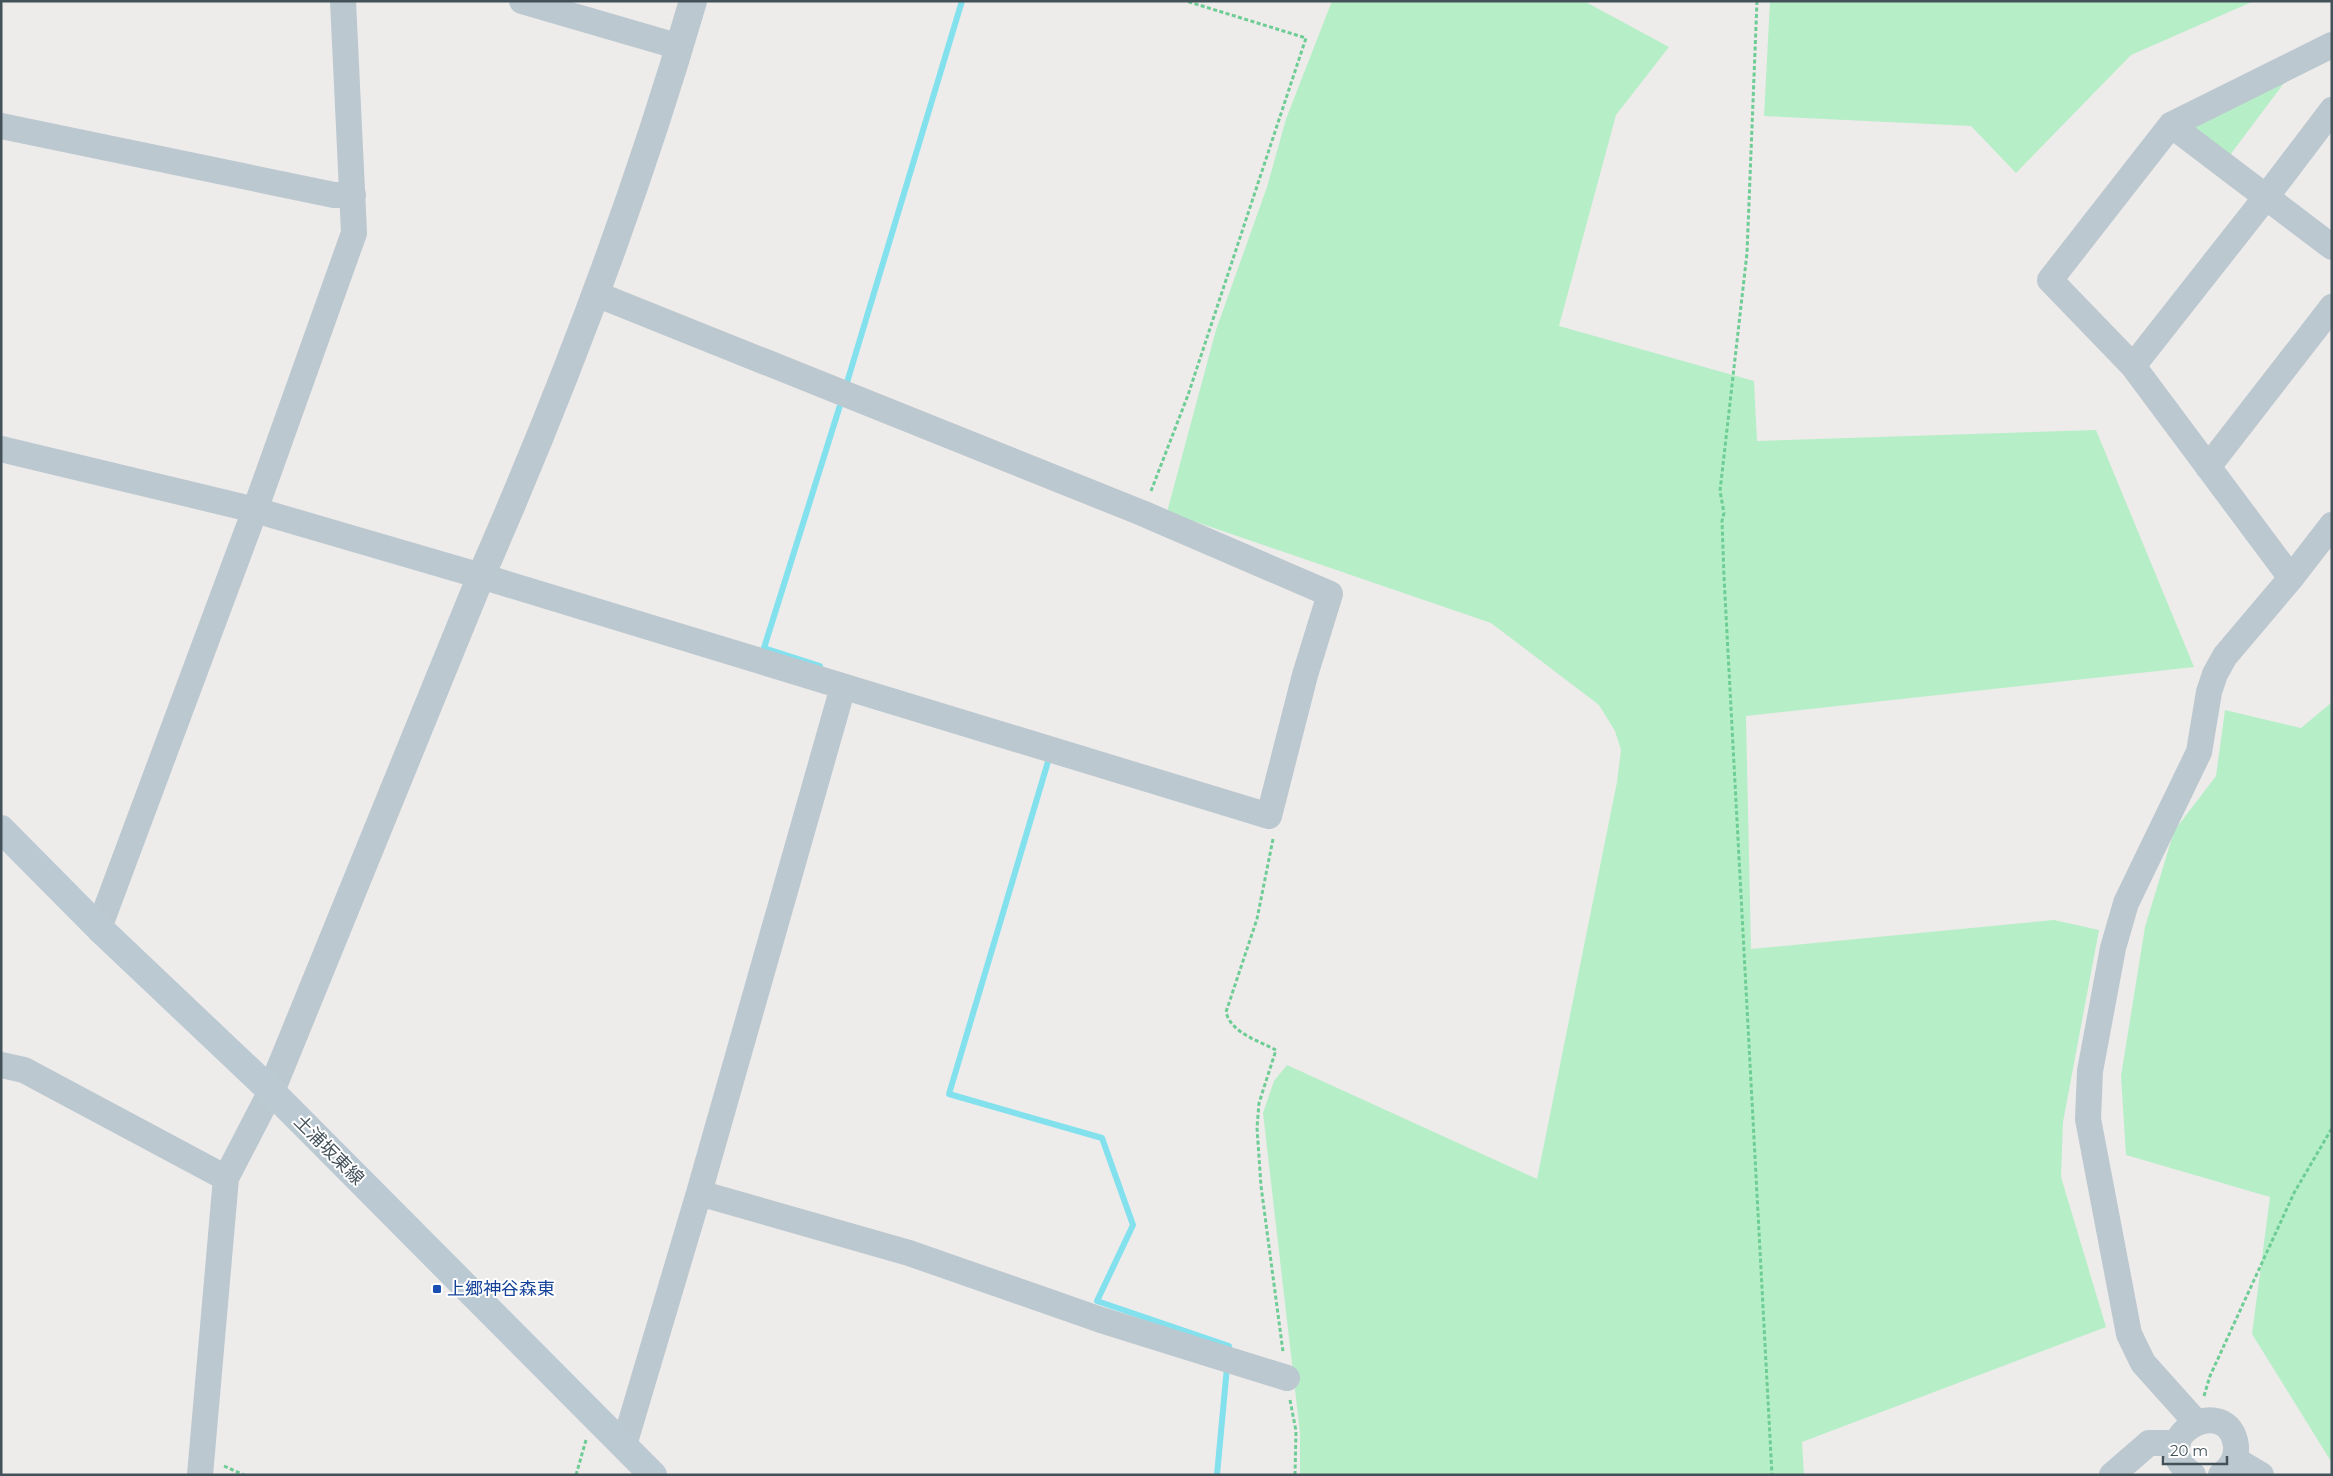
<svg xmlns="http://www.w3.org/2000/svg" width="2333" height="1476" font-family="Montserrat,'Noto Sans JP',sans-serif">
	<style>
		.green { fill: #b6efc7 }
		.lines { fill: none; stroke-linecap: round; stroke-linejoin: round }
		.stream { stroke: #82e1ed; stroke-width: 6 }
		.path { stroke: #6ecd95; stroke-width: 3; stroke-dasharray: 4 2.5; stroke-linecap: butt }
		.minor { stroke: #bbc8cf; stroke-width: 26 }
		.tertiary { stroke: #bbc8cf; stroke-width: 28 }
		.secondary { stroke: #bbc9d3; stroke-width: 28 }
		.transit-dot { fill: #1a4fb4; stroke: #fff; stroke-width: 2 }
		.labels { text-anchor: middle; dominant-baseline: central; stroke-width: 4; stroke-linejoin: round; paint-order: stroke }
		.street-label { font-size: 18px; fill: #435159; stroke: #fff }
		.transit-label { font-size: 18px; fill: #164399; stroke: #fff; text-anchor: start }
	</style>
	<rect width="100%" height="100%" fill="#eeebeb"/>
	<path class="green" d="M1332 1H1584L1669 47 1616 115 1559 326 1754 381 1757 441 2096 430 2194 667 1746 716 1751 949 2054 920 2099 930 2063 1122 2061 1177 2106 1327 1802 1442 1804 1475H1300V1433L1263 1113 1274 1081 1287 1065 1537 1179 1617 782 1621 750 1615 731 1599 705 1491 623 1167 512 1216 330 1267 187 1286 119Z
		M1770 1H2254L2131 55 2016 173 1971 126 1764 116Z
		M2287 79 2230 155 2190 125Z
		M2332 702V1463L2252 1334 2270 1197 2126 1155 2121 1076 2145 927 2174 831 2216 776 2225 710 2301 728Z"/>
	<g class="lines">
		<path class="stream" d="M845 389 962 1
			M820 666 764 648 842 399
			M1050 755 949 1094 1102 1138 1133 1225 1097 1301 1229 1346 1228 1354
			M1217 1475 1227 1367"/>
		<path class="path" d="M1757 1 1747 253 1720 491 1724 513 1722 521 1724 577 1772 1475
			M1151 491 1188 395 1306 38 1186 1
			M1273 839 1257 919 1226 1012C1231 1033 1259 1041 1276 1050L1259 1103 1257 1128 1261 1186 1283 1352
			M2204 1396 2210 1376 2294 1193 2332 1128
			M1290 1400 1296 1431 1295 1475
			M224 1466 244 1475
			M576 1475 586 1440"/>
		<path class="minor" d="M522 1 680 47
			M2171 125 2332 247
			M1 126 334 195H353
			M2133 366 2266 197 2332 110
			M1 449 255 510 481 576 1269 816 1305 675 1330 594 1142 513 596 294
			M2208 467 2332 307
			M2291 578 2133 366 2050 280 2171 125 2332 45
			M99 928 255 510 354 233 343 1
			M1 1065 24 1070 226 1178
			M699 1193 909 1253 1101 1320 1287 1378
			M2196 1422 2143 1363 2129 1334 2088 1119 2090 1071 2113 948 2126 903 2199 752 2209 692 2215 674 2225 656 2291 578 2332 525
			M624 1445 699 1193 843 687
			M2234 1459 2261 1475
			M200 1475 226 1178 271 1091
			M2112 1475 2149 1443H2178
			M2193 1475C2140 1438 2229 1390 2236 1446 2237 1458 2231 1468 2221 1475"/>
		<path class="tertiary" d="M271 1091 481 576C563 389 636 197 693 1"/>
		<path class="secondary" d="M1 829 99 928 271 1091 653 1475"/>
	</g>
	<rect class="transit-dot" x="432" y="1284" width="10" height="10" rx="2.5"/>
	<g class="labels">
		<g class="street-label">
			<text transform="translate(329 1150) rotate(45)">土浦坂東線</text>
		</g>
		<g class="transit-label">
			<text x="447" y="1289">上郷神谷森東</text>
		</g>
	</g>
	<rect width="2333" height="1476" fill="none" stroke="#435159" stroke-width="5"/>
	<path d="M2163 1456v8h64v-8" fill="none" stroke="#435159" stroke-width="2.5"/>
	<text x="2170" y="1456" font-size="15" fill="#435159" stroke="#ffffff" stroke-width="4" paint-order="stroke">20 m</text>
</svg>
